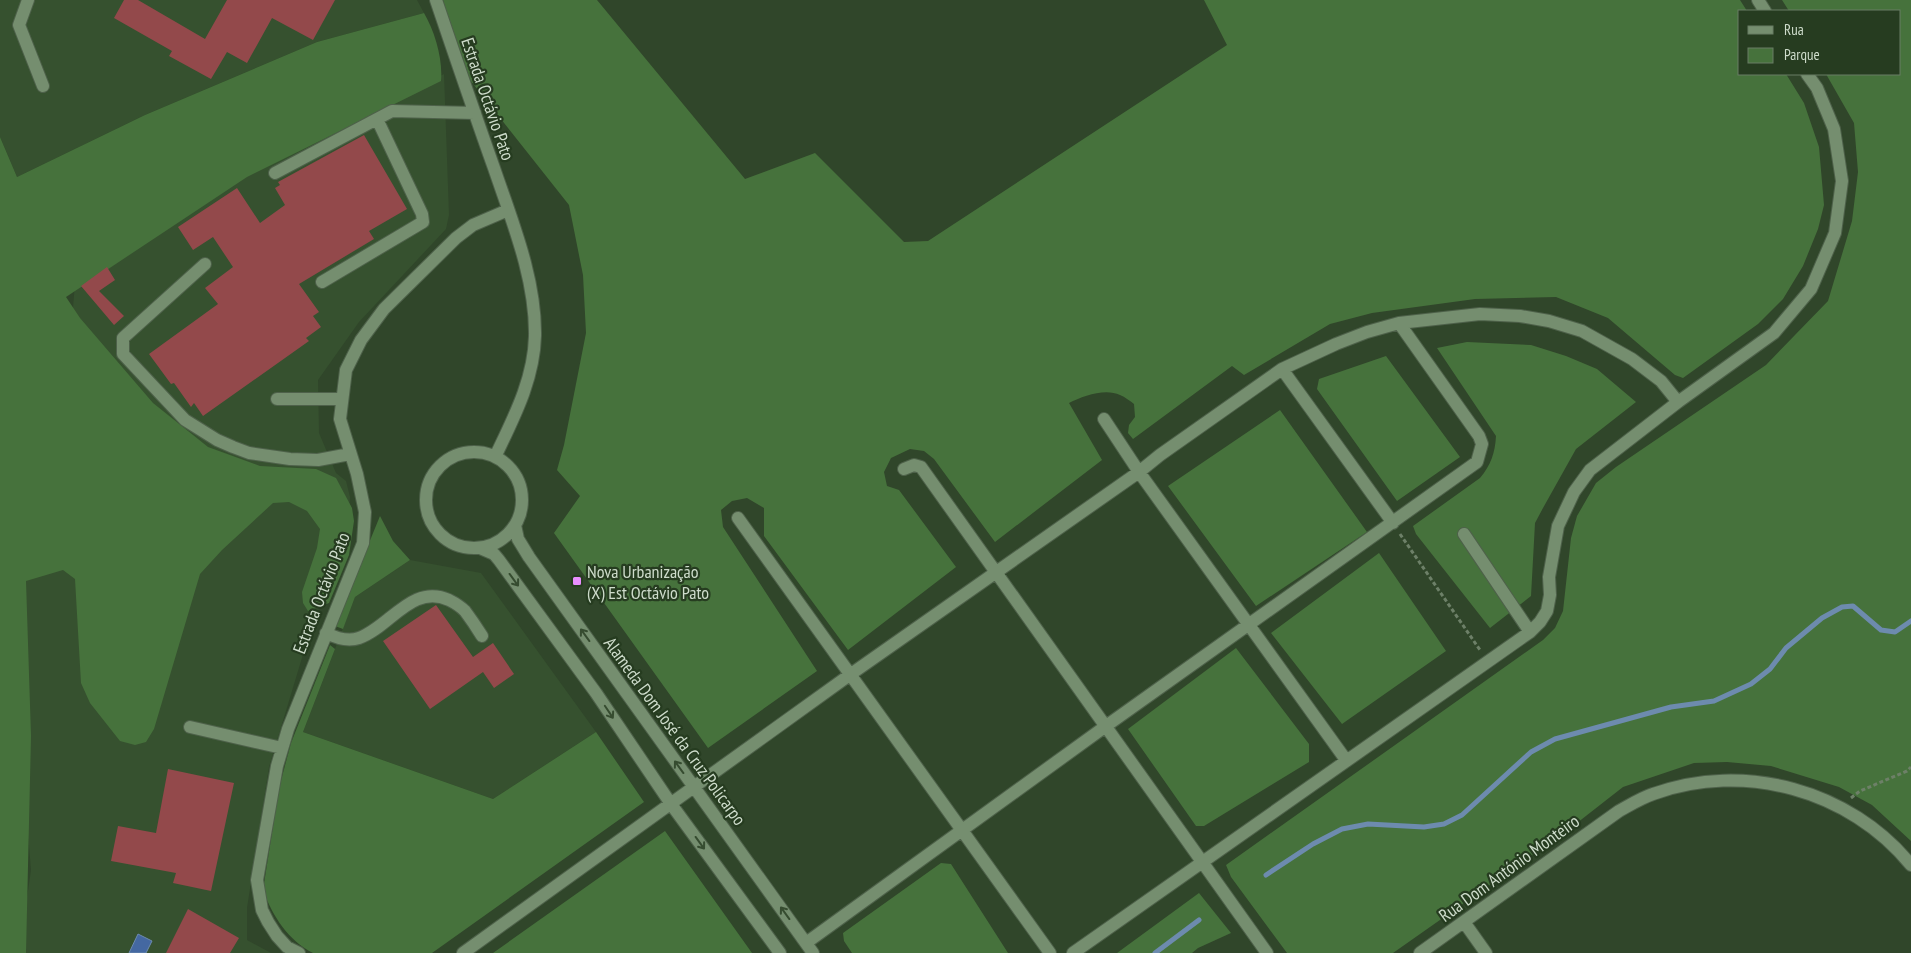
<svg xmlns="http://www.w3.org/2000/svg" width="1911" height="953" font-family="'PT Sans Narrow',sans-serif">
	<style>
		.built { fill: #36512f }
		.green { fill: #46723c }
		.water { fill: #4468a1; stroke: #6d8bae }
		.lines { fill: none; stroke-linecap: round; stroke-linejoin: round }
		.stream { stroke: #6d8bae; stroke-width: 5 }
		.building { fill: #93494b }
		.minor-casing { stroke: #4e614a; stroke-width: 14 }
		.path { stroke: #6d8068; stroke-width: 3; stroke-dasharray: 4 2.5; stroke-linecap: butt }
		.minor { stroke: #758e6f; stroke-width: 12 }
		.oneway { stroke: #364c30 }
		.poi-dot { fill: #e98efe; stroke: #263c20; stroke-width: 2 }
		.labels { text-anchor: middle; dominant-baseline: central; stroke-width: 4.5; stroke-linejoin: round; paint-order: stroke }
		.street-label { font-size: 18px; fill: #cedccb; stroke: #263c20 }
		.poi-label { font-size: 18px; fill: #cedccb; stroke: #263c20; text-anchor: start }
	</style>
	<rect width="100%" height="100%" fill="#30462a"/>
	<path class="built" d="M0 0H417L424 13 317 42 145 115 17 177 0 137Z
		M444 74 449 215 446 229 359 322 318 380 319 433 336 473 346 481 350 497 347 540 311 628 269 767 247 908V940L271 953H19L31 870 22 759 19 575 159 449 72 320 75 283 241 173Z
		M410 560 481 573 596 732 493 799 303 732 355 597Z"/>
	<path class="green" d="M443 0H597L745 179 815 153 904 242 928 241 1227 45 1204 0H1740L1747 11H1740V74H1786L1804 103 1819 147 1824 205 1818 229 1803 266 1783 299 1758 324 1683 378 1675 375 1608 318 1556 297 1475 299 1372 313 1330 324 1244 375 1232 366 1133 439 1128 433 1129 425 1135 417 1134 404C1130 401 1125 397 1120 395 1105 388 1083 396 1069 403L1102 460 995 542 934 459 924 451 910 449 891 458 884 472 887 486 899 490 956 567 848 650 764 536V508L747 498 732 501 721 510 723 527 817 671 708 748 554 533 580 496 557 470 564 445 586 333 583 275 569 205 463 71Z
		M1782 0H1911V841L1872 805 1839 787 1771 766 1727 762 1694 763 1623 787 1568 830 1393 953H1287L1231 877 1226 865 1543 640 1555 628 1563 611 1571 538 1577 516 1596 483 1616 467 1766 365 1828 301 1852 221 1858 172 1854 123 1826 74H1900V11H1789Z
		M424 13C435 32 443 59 441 81L247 177 66 297 80 318 153 403 208 447 260 466 316 469 336 478 352 508 354 521 349 555 329 603 308 611 303 603 302 592 317 548 320 529 307 511 289 502 273 503 222 550 200 574 154 729 146 742 135 745 120 741 90 703 81 683 75 579 63 570 26 581 31 736 26 953H0V137L17 177 145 115 317 42Z
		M1467 342 1531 345 1566 356 1597 369 1636 402 1576 449 1543 508 1535 523 1531 596 1490 628 1416 534 1413 526 1480 478C1491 465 1495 453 1496 436L1437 348Z
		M1386 356 1460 457 1397 501 1317 389 1319 379Z
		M1280 410 1367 532 1256 606 1168 486Z
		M380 516 393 541 410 560 355 597 343 629 335 626Z
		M1379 553 1446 651 1342 724 1271 633Z
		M330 645 335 649 303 732 493 799 596 732 644 802 432 953H313C288 940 273 917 263 890L279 788 291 743Z
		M1236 648 1309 744V762L1204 826H1196L1128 729Z
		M665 831 752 953H493Z
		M941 863 951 864 1008 953H852L844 941 843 933Z
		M1199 893 1231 933 1198 948 1192 953H1117Z"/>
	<path class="water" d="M138 934 152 941 146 953H129Z"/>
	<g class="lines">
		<path class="stream" d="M1266 875 1313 844 1342 829 1368 824 1424 827 1444 824 1462 815 1531 752 1555 739 1671 707 1714 701 1751 684 1770 669 1786 648 1822 618 1842 607 1853 606 1881 630 1895 632 1911 621
			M1155 953 1199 920"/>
	</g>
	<path class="building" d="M124 0H138L205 39 227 0H335L313 40 272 18 247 63 227 52 211 79 169 56 172 51 114 18Z
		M364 135 407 209 369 231 374 239 299 284 319 312 313 316 321 327 306 338 309 341 203 416 194 403 191 407 174 383 171 384 149 354 218 304 205 288 233 267 213 237 193 250 178 227 237 188 260 223 285 205 275 188 280 185 278 182Z
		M107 267 115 280 99 291 124 316 114 325 81 286Z
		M436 605 473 657 493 643 514 674 494 688 483 672 430 709 383 641Z
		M168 769 234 783 211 891 173 883 176 873 111 861 118 826 156 833Z
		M188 909 239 938 230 953H166Z"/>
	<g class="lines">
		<g class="minor-casing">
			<path id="minor" d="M28 0 19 25 43 86
				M436 0C455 56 474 112 494 168 512 221 536 279 535 336 534 380 513 419 495 457
				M1758 0 1765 11
				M275 173 392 111 475 113
				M205 264 123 338V354L185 420 217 440 233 447 249 453 290 459 318 460 350 454
				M322 282 423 222 422 214 377 119
				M1282 369 1393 523
				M277 399H342
				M1104 419 1139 472 1346 760
				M426 500a48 48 0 1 1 96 0a48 48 0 1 1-96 0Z
				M904 469 914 465 921 467 1267 953
				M738 518 1050 953
				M515 525 518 539 529 557 813 953
				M1464 534 1530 632
				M480 548 494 554 499 560 596 693 671 804 780 953
				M326 633C336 638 347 642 359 638 390 627 412 583 449 600 455 603 460 606 465 611 471 619 477 628 482 636
				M190 727 282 748
				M1464 922 1486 953
				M806 943 1106 726 1477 462 1482 444 1479 436 1399 323
				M299 953 287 947 277 936 268 922 262 910 257 880 277 766 288 729 363 543 365 512 357 474 340 419 346 370 361 340 384 309 456 238 473 225 508 210
				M463 953 851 674 1139 472 1160 455 1282 369 1336 344 1367 332 1399 323 1480 314 1520 316 1549 321 1582 331 1632 359 1661 381 1678 402
				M1073 953 1530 632 1540 622 1547 611 1550 595 1549 577 1558 526 1574 492 1590 470 1678 402 1774 333 1811 289 1835 233 1842 181 1834 129 1817 88 1807 74
				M1420 953 1619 811C1630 805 1641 798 1653 794 1744 761 1850 790 1911 865"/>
		</g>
		<path class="path" d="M1400 534 1480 650
			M1851 798 1860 791 1907 771 1911 767"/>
		<use href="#minor" class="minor"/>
	</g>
	<defs><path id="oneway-shaft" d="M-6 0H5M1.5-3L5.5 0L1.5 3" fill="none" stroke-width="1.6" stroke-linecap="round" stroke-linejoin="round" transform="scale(1.25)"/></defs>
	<g class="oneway">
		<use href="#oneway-shaft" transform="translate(514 580) rotate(54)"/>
		<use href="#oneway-shaft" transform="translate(585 635) rotate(-126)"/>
		<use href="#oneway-shaft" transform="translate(609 712) rotate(56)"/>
		<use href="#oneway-shaft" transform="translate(679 767) rotate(-126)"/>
		<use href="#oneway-shaft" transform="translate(700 843) rotate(54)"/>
		<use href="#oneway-shaft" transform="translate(785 913) rotate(-126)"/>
	</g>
	<rect class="poi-dot" x="572" y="576" width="10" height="10" rx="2.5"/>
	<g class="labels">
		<g class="street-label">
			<text transform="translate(488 99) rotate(71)">Estrada Octávio Pato</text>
			<text transform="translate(321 593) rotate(-69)">Estrada Octávio Pato</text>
			<text transform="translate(675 731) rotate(54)">Alameda Dom José da Cruz Policarpo</text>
			<text transform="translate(1509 868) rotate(-36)">Rua Dom António Monteiro</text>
		</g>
		<g class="poi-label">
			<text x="587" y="571">Nova Urbanização<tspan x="587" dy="21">(X) Est Octávio Pato</tspan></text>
		</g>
	</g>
	<rect x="1738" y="10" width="162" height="65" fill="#263c20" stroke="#697c64"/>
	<rect x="1748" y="26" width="25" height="8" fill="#758e6f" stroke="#697c64"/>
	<text x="1784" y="35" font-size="15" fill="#cedccb">Rua</text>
	<rect x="1748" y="48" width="25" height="15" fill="#46723c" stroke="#697c64"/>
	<text x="1784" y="60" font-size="15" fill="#cedccb">Parque</text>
</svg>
